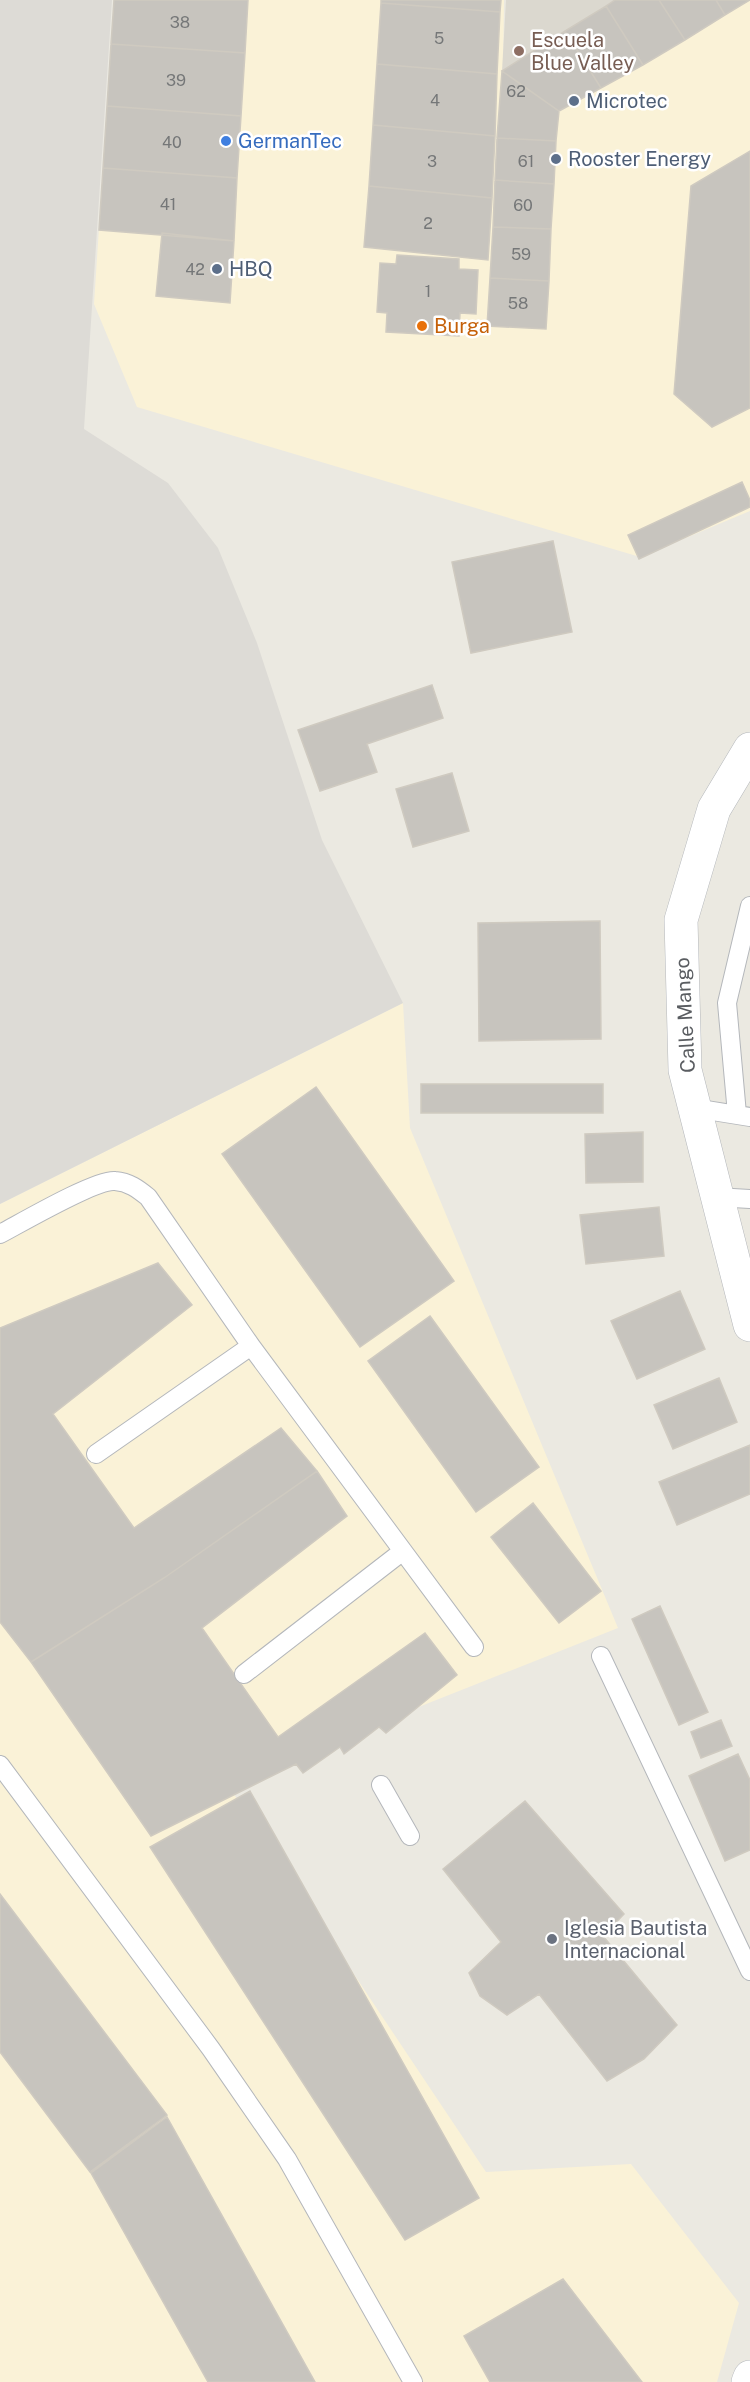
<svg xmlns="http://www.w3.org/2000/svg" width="750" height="2382" font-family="'Public Sans',sans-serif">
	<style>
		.commercial { fill: #faf2d7 }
		.industrial { fill: #dddbd6 }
		.education { fill: #dbd8cf }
		.building { fill: #c7c4be; stroke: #cfcac0; stroke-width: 1.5 }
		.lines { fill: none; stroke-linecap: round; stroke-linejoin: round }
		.service-casing { stroke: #b4b7bb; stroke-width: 20 }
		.minor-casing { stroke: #b4b7bb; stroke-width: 34 }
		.service { stroke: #fff; stroke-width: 18 }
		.minor { stroke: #fff; stroke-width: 33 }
		.education-dot { fill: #8d6e63; stroke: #fff; stroke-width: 2 }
		.service-dot { fill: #5c6f8a; stroke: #fff; stroke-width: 2 }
		.shop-dot { fill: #3f7fe0; stroke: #fff; stroke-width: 2 }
		.food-dot { fill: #e8710a; stroke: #fff; stroke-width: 2 }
		.worship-dot { fill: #6b7280; stroke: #fff; stroke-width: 2 }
		.labels { text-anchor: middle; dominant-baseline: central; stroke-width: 5; stroke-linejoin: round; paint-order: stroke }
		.number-label { font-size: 16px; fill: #757778 }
		.education-label { font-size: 20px; fill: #785e54; stroke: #fff; text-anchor: start }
		.service-label { font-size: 20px; fill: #4e5e75; stroke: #fff; text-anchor: start }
		.shop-label { font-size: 20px; fill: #366cbe; stroke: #fff; text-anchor: start }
		.food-label { font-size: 20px; fill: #c56008; stroke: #fff; text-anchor: start }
		.street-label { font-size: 20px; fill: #5a5d61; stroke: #fff }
		.worship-label { font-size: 20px; fill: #5b616d; stroke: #fff; text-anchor: start }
	</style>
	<rect width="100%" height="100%" fill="#ebe9e1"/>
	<path class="commercial" d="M114 0H504L503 71 615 0H750V511L640 557 137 407 94 304Z
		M403 1003 410 1128 618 1628 323 1745 233 1793 486 2172 631 2164 739 2303 717 2382H0V1204Z"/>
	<path class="industrial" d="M0 0H112L84 429 168 483 218 548 257 643 322 840 403 1003 0 1204Z"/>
	<path class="education" d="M506 0H615L502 71Z"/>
	<path class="building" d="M114 0H248L245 53 111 44Z
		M381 0H501L500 12 381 3Z
		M615 0H659L685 40 643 65 606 6Z
		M659 0H716L725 15 685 40Z
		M716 0H750L725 15Z
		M381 3 500 12 497 74 377 64Z
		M606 6 643 65 601 88 565 31Z
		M565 31 601 88 559 111 502 71Z
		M111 44 245 53 241 116 107 106Z
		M377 64 497 74 495 136 373 125Z
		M502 71 559 111 556 141 497 138Z
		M107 106 241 116 237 178 103 168Z
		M373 125 495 136 492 198 369 186Z
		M497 138 556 141 554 184 495 180Z
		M750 151V408L712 427 674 394 691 186Z
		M103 168 237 178 234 241 99 230Z
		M495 180 554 184 551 229 493 227Z
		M369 186 492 198 488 260 364 247Z
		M493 227 551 229 549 281 490 278Z
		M162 233 234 241 230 303 156 296Z
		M397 255 459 259V269L478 270 476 314 460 313 459 336 386 332 387 313 377 312 380 263 396 264Z
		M490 278 549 281 546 329 487 326Z
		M742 482 750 500V507L639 559 628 535Z
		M553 541 572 632 471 653 452 562Z
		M432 685 443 718 367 744 377 772 320 791 298 730Z
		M452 773 469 831 413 847 396 789Z
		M600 921 601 1039 479 1041 478 923Z
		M421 1084H603V1113H421Z
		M316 1087 454 1281 360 1347 222 1154Z
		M643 1132V1182L586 1183 585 1134Z
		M659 1207 664 1256 586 1264 580 1215Z
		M158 1263 192 1305 53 1414 134 1528 281 1428 317 1471 164 1578 31 1662 0 1622V1328Z
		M680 1291 705 1349 637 1379 611 1321Z
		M430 1316 539 1467 476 1512 368 1361Z
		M719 1378 737 1422 673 1449 654 1405Z
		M750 1445V1494L677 1525 659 1482Z
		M317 1471 347 1516 202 1628 278 1737 425 1633 457 1675 386 1733 379 1727 344 1754 340 1747 303 1773 296 1764 151 1836 31 1662 164 1578Z
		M533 1503 601 1591 559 1623 491 1537Z
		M660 1606 708 1712 679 1725 632 1619Z
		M721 1720 732 1746 701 1758 691 1732Z
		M738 1754 750 1780V1850L725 1861 689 1776Z
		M250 1791 479 2198 405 2240 150 1847Z
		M525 1801 624 1914 603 1936 677 2025 644 2059 607 2081 539 1994 507 2015 480 1996 469 1973 501 1942 443 1869Z
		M0 1894 167 2115 90 2172 0 2052Z
		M167 2117 315 2382H208L91 2173Z
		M563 2279 642 2382H490L464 2336Z"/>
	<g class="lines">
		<g class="service-casing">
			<path id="service" d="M694 1108 750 1117
				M737 1114 727 1003 750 906
				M716 1197 750 1199
				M0 1234C21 1223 96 1179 115 1181 129 1182 138 1189 148 1197L251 1346 96 1454
				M251 1346 474 1647
				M601 1656 750 1971
				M244 1674 403 1551
				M0 1765 211 2049 287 2159 413 2382
				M381 1785 410 1836"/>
		</g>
		<g class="minor-casing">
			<path id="minor" d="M750 749 714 809 681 920 685 1070 750 1325
				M748 2382 750 2377"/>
		</g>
		<use href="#service" class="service"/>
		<use href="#minor" class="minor"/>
	</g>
	<circle class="education-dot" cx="519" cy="51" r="6"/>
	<g class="service-dot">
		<circle cx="574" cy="101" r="6"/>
		<circle cx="556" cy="159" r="6"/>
		<circle cx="217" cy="269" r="6"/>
	</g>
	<circle class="shop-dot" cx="226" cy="141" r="6"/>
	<circle class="food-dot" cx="422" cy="326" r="6"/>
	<circle class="worship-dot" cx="552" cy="1939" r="6"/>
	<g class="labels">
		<g class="number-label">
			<text x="180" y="22">38</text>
			<text x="439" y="38">5</text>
			<text x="176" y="80">39</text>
			<text x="516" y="91">62</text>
			<text x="435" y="100">4</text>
			<text x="172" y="142">40</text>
			<text x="432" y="161">3</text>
			<text x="526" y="161">61</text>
			<text x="168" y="204">41</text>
			<text x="523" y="205">60</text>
			<text x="428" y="223">2</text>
			<text x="521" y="254">59</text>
			<text x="195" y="269">42</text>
			<text x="428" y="291">1</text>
			<text x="518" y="303">58</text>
		</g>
		<g class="education-label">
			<text x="531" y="40">Escuela<tspan x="531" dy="23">Blue Valley</tspan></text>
		</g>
		<g class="service-label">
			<text x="586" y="101">Microtec</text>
			<text x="568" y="159">Rooster Energy</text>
			<text x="229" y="269">HBQ</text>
		</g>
		<g class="shop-label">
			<text x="238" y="141">GermanTec</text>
		</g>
		<g class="food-label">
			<text x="434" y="326">Burga</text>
		</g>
		<g class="street-label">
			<text transform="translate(685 1015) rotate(-93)">Calle Mango</text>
		</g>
		<g class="worship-label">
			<text x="564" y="1928">Iglesia Bautista<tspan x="564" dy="23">Internacional</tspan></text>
		</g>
	</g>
</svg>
